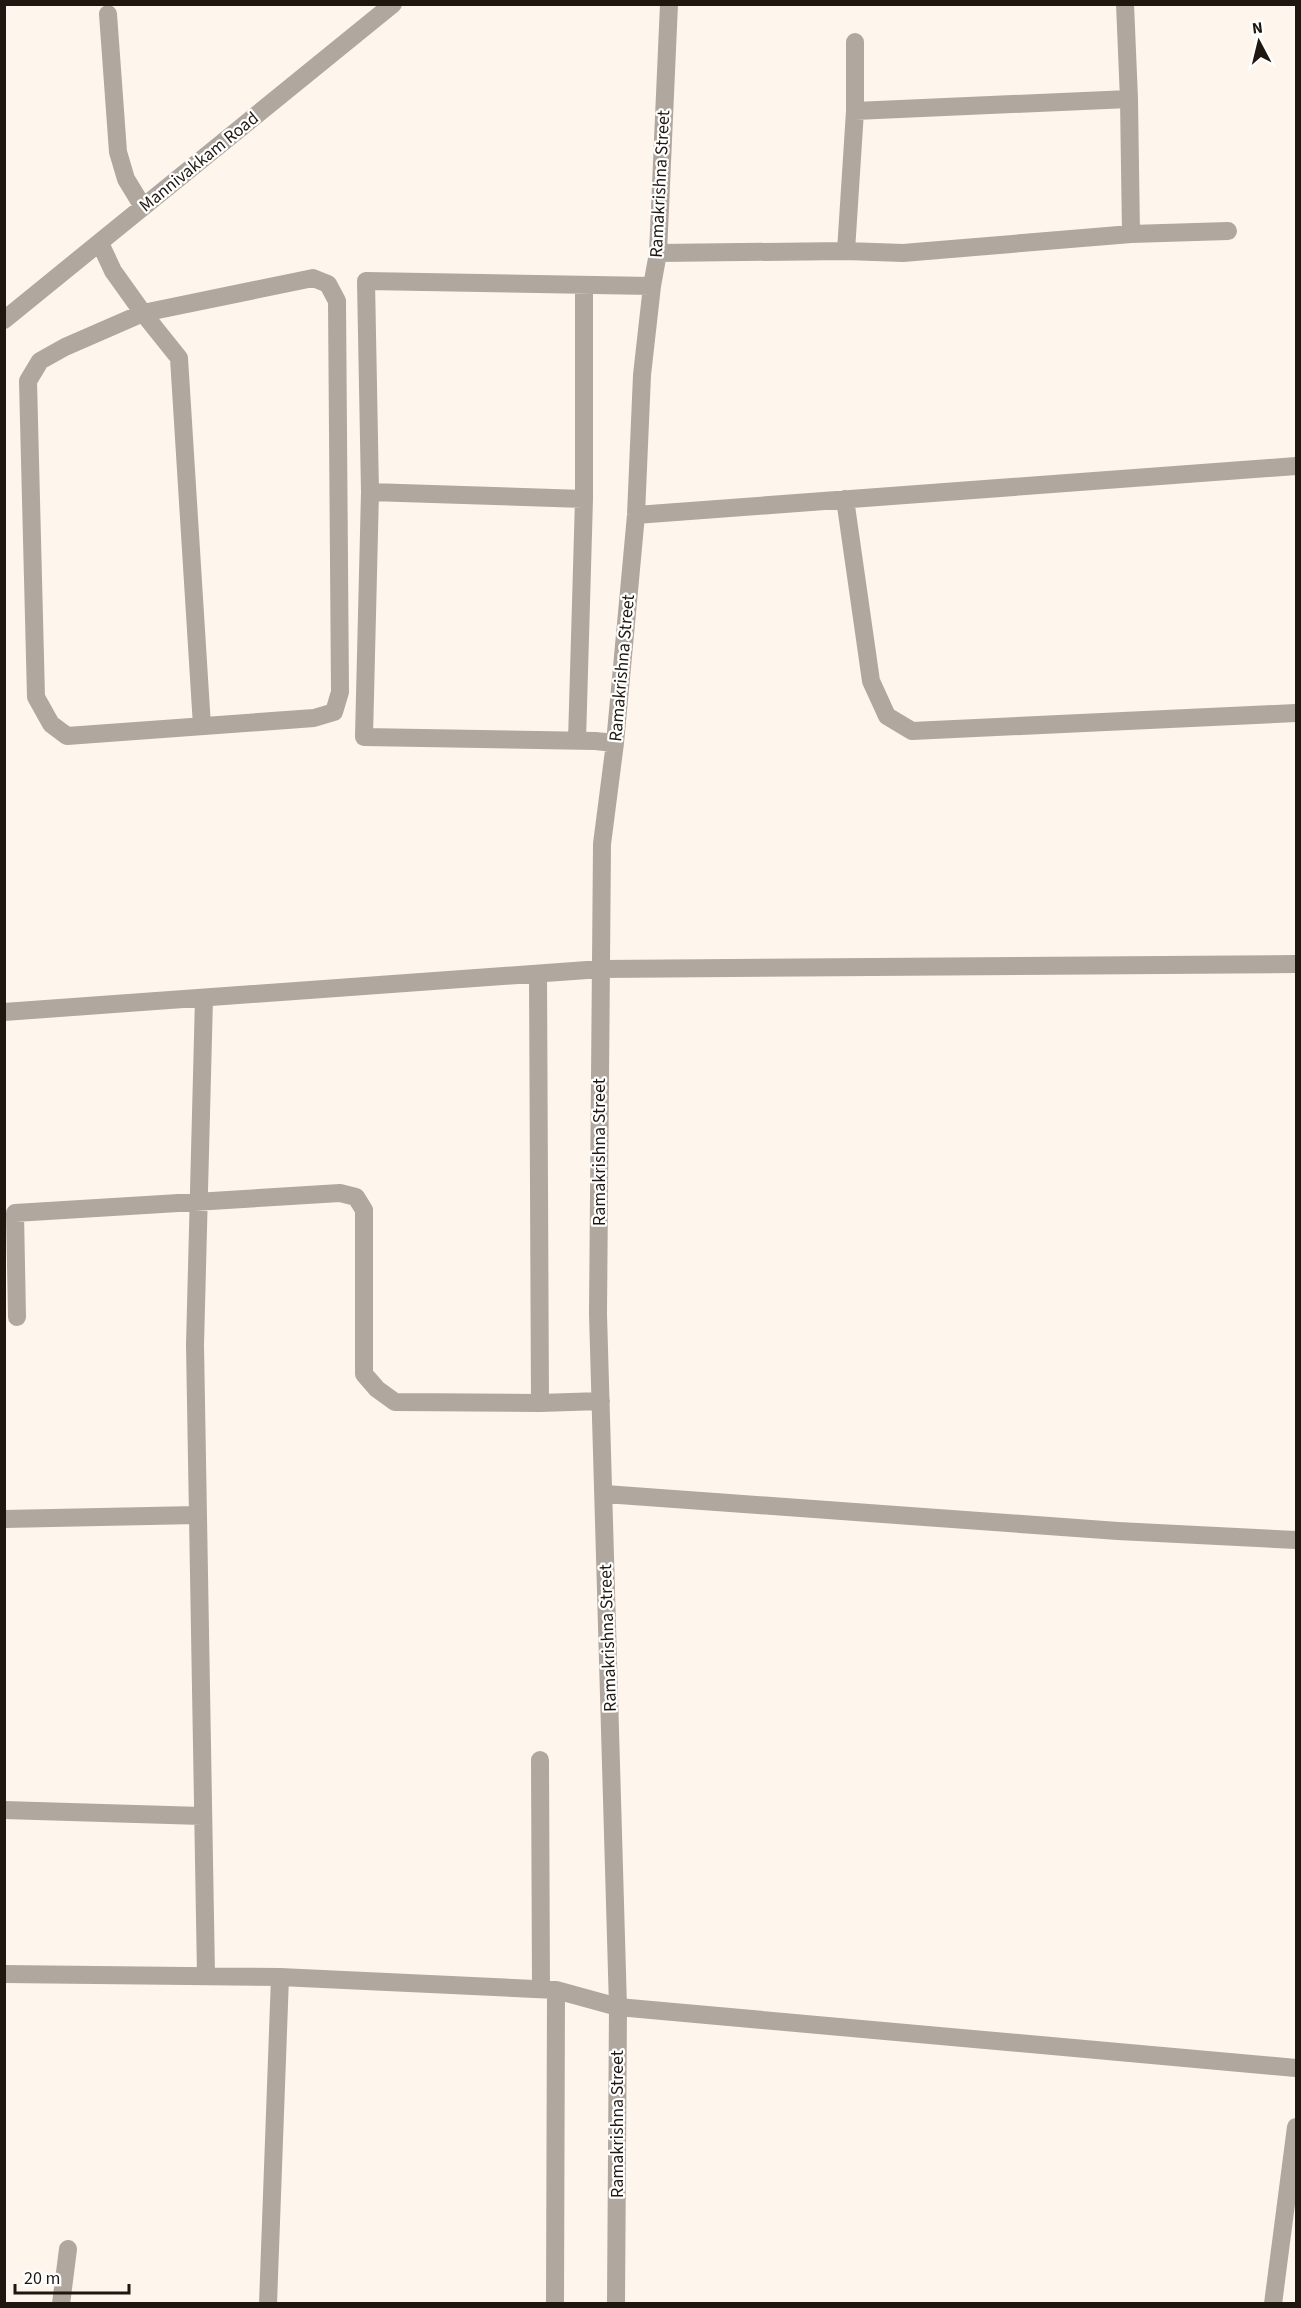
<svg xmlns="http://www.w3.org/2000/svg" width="1301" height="2308" font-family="'Source Sans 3',sans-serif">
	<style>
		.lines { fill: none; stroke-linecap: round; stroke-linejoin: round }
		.street { stroke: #b0a79f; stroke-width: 18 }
		.labels { text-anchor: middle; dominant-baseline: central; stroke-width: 4.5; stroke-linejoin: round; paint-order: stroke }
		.street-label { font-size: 18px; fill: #1f1811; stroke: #fff }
	</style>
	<rect width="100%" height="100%" fill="#fef5ed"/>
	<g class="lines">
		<path class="street" d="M1125 4 1129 99 1131 234
			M108 14 118 152 126 179 143 207
			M855 42V111
			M100 243 113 271 143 313 313 278 328 284 337 301 340 692 334 712 314 718 67 736 51 724 36 697 28 381 40 361 65 347 143 313 179 358 202 726
			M846 251 855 111 1129 99
			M658 253 846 251 903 253 1131 234 1228 231
			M4 320 393 4
			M370 492 584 499V285
			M845 499 871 681 887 716 912 731 1296 713
			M636 515 1296 466
			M577 741 584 499
			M615 743 595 741 364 737 370 492 366 281 652 286
			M204 998 195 1345 206 1975
			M4 1012 601 969 1296 964
			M17 1317 15 1213 340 1193 356 1197 364 1210V1374L377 1389 395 1402 540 1403 538 974
			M540 1403 601 1401
			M605 1494 1118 1531 1296 1540
			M4 1519 197 1515
			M540 1760 541 1989
			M4 1810 202 1816
			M4 1974 280 1977 268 2304
			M280 1977 556 1990 555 2304
			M556 1990 618 2007 1296 2068
			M61 2304 68 2249
			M616 2304 618 2007 598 1314 602 844 615 743 636 515 642 375 652 286 658 253 669 4
			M1273 2304 1296 2127"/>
	</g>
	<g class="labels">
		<g class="street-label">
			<text transform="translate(199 162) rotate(-39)">Mannivakkam Road</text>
			<text transform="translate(660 184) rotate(-87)">Ramakrishna Street</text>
			<text transform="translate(622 668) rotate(-85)">Ramakrishna Street</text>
			<text transform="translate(599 1152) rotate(-90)">Ramakrishna Street</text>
			<text transform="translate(608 1638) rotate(-92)">Ramakrishna Street</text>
			<text transform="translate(617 2124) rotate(-90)">Ramakrishna Street</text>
		</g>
	</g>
	<rect width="1301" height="2308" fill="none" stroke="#1f1811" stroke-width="12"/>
	<g transform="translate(1259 42) rotate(353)" stroke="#ffffff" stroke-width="4.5" paint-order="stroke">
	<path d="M0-4.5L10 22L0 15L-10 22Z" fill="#1f1811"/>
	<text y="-9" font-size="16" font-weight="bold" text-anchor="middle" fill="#1f1811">N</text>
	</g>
	<path d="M15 2284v9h114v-9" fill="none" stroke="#1f1811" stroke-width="3"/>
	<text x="24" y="2284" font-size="18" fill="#1f1811" stroke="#ffffff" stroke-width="4.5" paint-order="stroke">20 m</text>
</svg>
